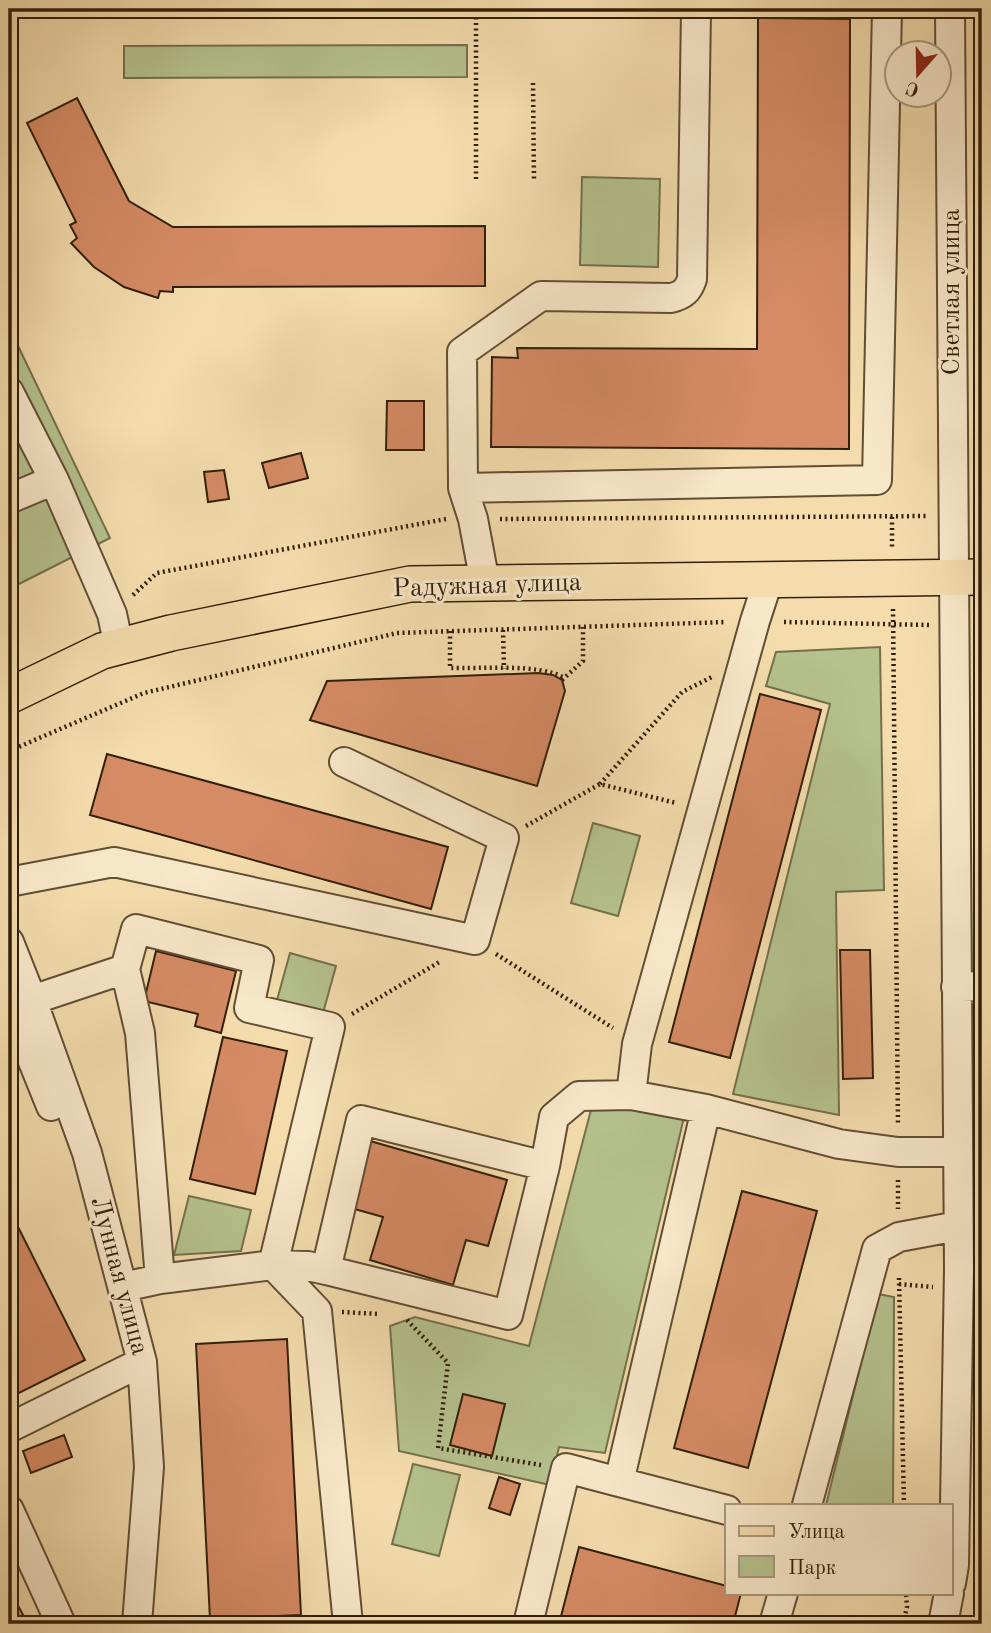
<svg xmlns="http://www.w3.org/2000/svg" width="991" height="1633" font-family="'Old Standard TT',serif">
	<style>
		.green { fill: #b5c28e; stroke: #74704c; stroke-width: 2 }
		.building { fill: #d58b64; stroke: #321f0b; stroke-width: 2 }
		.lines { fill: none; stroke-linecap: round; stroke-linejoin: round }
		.minor-casing { stroke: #624e34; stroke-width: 32 }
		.major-casing { stroke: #321f0b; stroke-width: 38 }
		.path { stroke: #321f0b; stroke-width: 4.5; stroke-dasharray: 2 3.5; stroke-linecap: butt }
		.minor { stroke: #f8e8ca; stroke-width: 28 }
		.major { stroke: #f4dcad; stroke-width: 35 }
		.labels { text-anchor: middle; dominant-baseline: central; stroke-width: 6; stroke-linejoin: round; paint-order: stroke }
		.street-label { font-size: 26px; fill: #321f0b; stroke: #f8e8ca }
	</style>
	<rect width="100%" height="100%" fill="#f4dcad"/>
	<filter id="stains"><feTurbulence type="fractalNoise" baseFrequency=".00286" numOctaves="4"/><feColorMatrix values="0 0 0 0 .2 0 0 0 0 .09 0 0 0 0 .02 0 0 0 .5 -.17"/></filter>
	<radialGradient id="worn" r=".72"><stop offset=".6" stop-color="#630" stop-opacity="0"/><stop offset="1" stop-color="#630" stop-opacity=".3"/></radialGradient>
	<path class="green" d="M467 45V77L124 78V46Z
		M582 177 660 179 658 267 580 265Z
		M9 327 110 538 9 589Z
		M880 647 884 890 836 892 839 1115 733 1094 830 704 766 686 776 652Z
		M593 823 640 836 618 916 571 903Z
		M290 953 336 966 323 1013 277 1000Z
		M654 1105 685 1113 605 1453 559 1447 550 1485 399 1451 390 1326 415 1317 529 1346 591 1110Z
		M189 1196 251 1210 241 1251 174 1255Z
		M878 1294 894 1297 893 1505H826Z
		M413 1464 460 1475 439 1556 392 1544Z"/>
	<path class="building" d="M758 18 850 19 849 449 491 447 492 357 518 358 517 348 757 349Z
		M77 98 129 201 173 227 485 226V286L173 287V292L160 291 158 298 124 287 94 267 71 243 77 238 70 225 76 222 27 123Z
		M387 401H424V450H386Z
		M301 453 308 478 269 488 262 463Z
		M224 470 229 499 208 502 204 472Z
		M538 673 553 675 562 680 565 691 537 786 310 720 327 681Z
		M760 694 821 710 730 1058 669 1042Z
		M107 754 448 847 431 909 90 815Z
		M840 950H870L873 1078 843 1079Z
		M156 951 236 971 221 1033 195 1026 198 1014 144 1001Z
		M223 1037 287 1051 255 1194 190 1179Z
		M370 1141 507 1180 488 1246 466 1240 453 1285 370 1260 383 1217 351 1208Z
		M742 1191 817 1211 748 1468 674 1448Z
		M9 1209 85 1360 9 1398V1340L11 1339 9 1335Z
		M287 1339 301 1615 210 1619 196 1344Z
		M463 1394 505 1404 492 1456 450 1445Z
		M64 1435 72 1457 31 1473 23 1451Z
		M499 1477 520 1484 510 1515 489 1508Z
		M579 1547 727 1586V1593H741L733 1624H559Z
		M9 1589 28 1624H9Z"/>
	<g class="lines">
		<g class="minor-casing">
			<path id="minor" d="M950 9 959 1269 954 1565 951 1583
				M9 392 54 480 112 614 119 647
				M463 488 877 480 887 9
				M9 499 54 480
				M769 578 755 621 637 1044 631 1095 706 1109 839 1144 898 1152H957
				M485 583 473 519 463 488 462 352 541 296 671 298C683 295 688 291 692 279L696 9
				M9 882 114 862 475 940 504 838 344 762
				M9 942 32 1000 87 1153 142 1362 149 1467 137 1624
				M125 969 140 1033 160 1279
				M956 987 982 986
				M32 1000 125 969 136 929 259 960 249 1008 330 1027 273 1265 308 1266 326 1270 361 1120 545 1166 508 1315 326 1270
				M9 1002 51 1106
				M706 1109 619 1482 727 1510
				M545 1166 554 1117 579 1096 631 1095
				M123 1287 160 1279 273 1265 317 1311 348 1624
				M9 1428 142 1362
				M807 1505 877 1249 899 1237 958 1226
				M9 1510 61 1624
				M528 1624 566 1468 619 1482
				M774 1624 783 1593
				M943 1624 949 1593"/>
		</g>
		<g class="major-casing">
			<path id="major" d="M9 696 102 651 171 633 410 584 982 577"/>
		</g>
		<path class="path" d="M575 16V9
			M447 18V9
			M533 83 534 181
			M476 179V18
			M892 517V548
			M500 519 929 516
			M133 595 157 573 446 519
			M893 609 898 1125
			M784 622 929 625
			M503 630 504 669
			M450 631V668C480 669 540 663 564 678
			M562 680 583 661V627
			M9 751 144 693 397 633 726 622
			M600 784 682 692 712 677
			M526 826 600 784 676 803
			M496 954 613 1028
			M352 1014 441 961
			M898 1180V1209
			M899 1278 904 1505
			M899 1284 933 1287
			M342 1312 379 1314
			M407 1320 448 1363 438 1448 541 1465
			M903 1624 907 1607 906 1593"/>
		<use href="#minor" class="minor"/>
		<use href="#major" class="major"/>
	</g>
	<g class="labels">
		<g class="street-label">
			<text transform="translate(952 292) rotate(-90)">Светлая улица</text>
			<text transform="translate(487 586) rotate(-2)">Радужная улица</text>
			<text transform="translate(119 1276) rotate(75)">Лунная улица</text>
		</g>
	</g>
	<rect width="991" height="1633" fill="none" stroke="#f4dcad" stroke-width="35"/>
	<rect x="10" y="10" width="970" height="1612" fill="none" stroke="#321f0b" stroke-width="3.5"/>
	<rect x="18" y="18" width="956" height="1598" fill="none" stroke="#321f0b" stroke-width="2"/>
	<rect x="725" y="1504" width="228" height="91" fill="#f8e8ca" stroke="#a9987e" stroke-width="2"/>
	<rect x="739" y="1526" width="35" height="10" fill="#f4dcad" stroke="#a9987e" stroke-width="2"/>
	<text x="788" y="1538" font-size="21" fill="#321f0b">Улица</text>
	<rect x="739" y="1556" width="35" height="21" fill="#b5c28e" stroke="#a9987e" stroke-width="2"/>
	<text x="788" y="1574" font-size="21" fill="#321f0b">Парк</text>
	<g transform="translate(918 74) rotate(200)"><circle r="33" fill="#f8e8ca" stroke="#a9987e" stroke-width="2"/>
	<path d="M0-5L12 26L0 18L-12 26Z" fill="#8f2418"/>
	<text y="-10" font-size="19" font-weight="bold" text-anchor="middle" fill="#321f0b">С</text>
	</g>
	<rect width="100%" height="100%" filter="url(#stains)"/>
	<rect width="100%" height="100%" fill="url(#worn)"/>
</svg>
